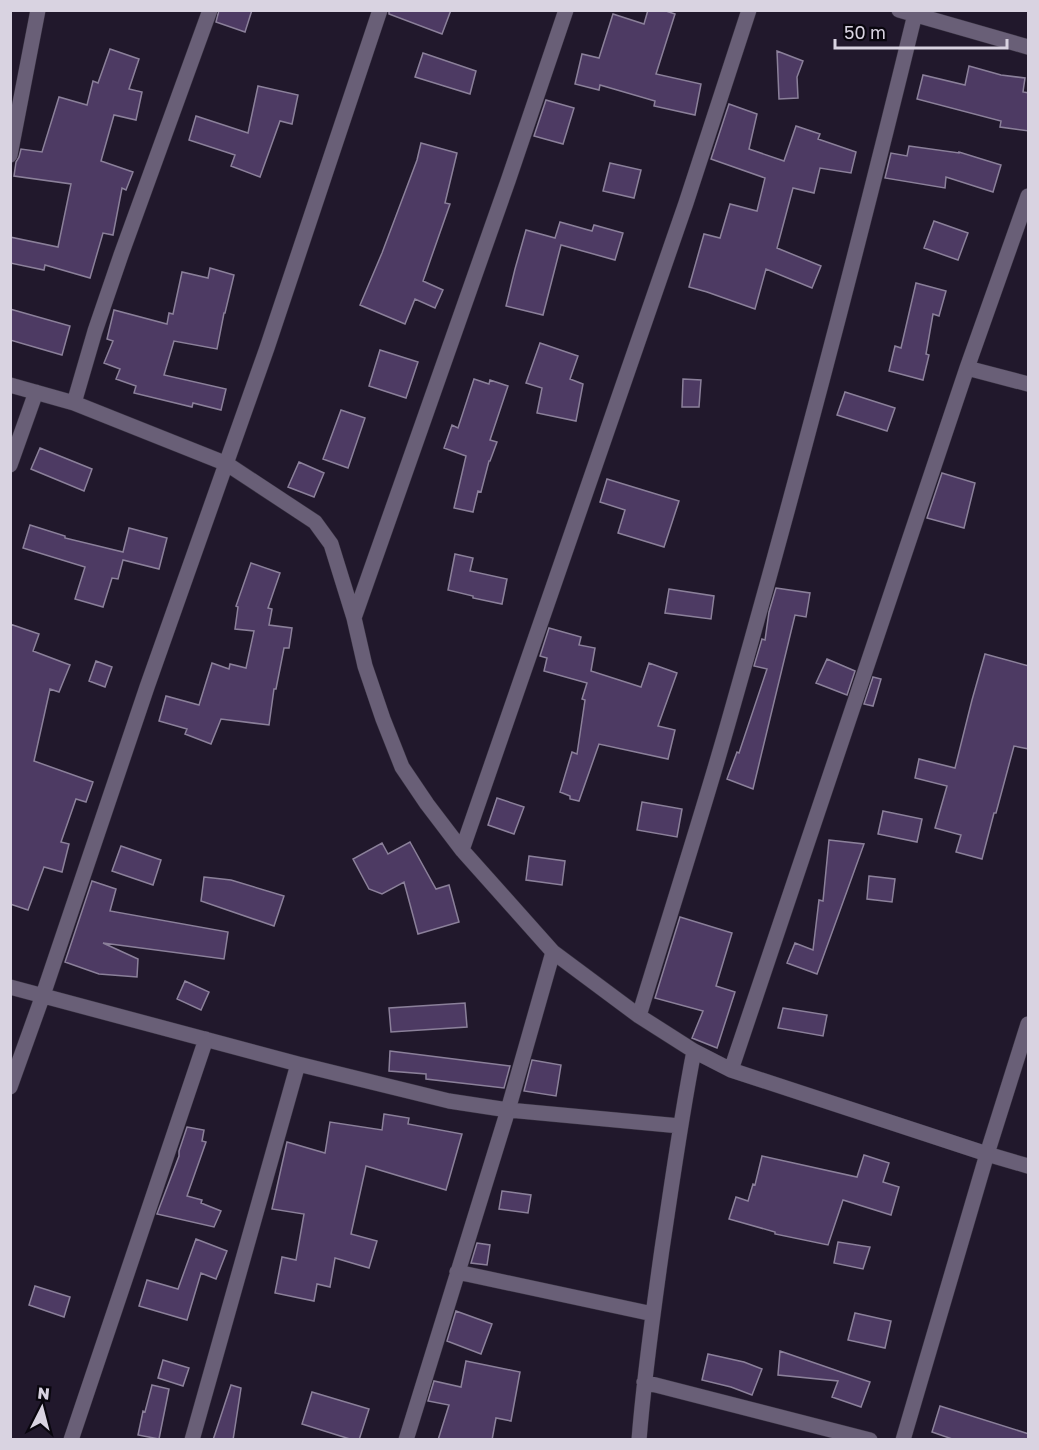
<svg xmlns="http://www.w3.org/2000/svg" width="1039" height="1450" font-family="'Golos Text',sans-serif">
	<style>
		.building { fill: #4d3a63; stroke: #8b809a; stroke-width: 1.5 }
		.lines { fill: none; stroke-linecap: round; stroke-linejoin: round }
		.street-casing { stroke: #383241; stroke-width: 16 }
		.street { stroke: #695f77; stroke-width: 15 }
	</style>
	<rect width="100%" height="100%" fill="#21182c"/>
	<path class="building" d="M219 10H252L245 32 216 22Z
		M389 10H451L442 34 389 14Z
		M648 10H663L675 14 656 74 701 84 695 115 654 106 655 101 600 85 599 90 575 84 582 54 599 58 613 14 644 24Z
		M110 49 139 59 129 89 142 92 136 120 114 115 101 161 133 172 126 190 122 188 113 235 103 233 90 278 45 265 44 270 10 263V237L58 247 71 184 14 176 16 162 19 157 21 149 42 152 59 97 87 105 93 81 98 83Z
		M777 51 803 61 797 77 798 98 779 99Z
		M423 53 476 71 470 94 415 77Z
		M969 66 1001 75 1025 78 1023 92 1029 93V131L1000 127 1001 121 917 99 923 75 965 85Z
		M258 86 298 95 292 124 280 121 260 177 231 166 235 155 189 140 196 116 248 133Z
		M546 100 574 108 563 144 534 136Z
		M729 104 757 114 749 149 784 161 796 126 820 134 818 139 856 152 851 173 820 168 814 193 793 188 777 248 821 266 812 288 766 269 755 309 707 292 689 287 704 234 720 238 730 204 757 211 765 178 711 159Z
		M421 143 457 153 445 203 450 204 423 281 443 290 435 308 415 299 405 324 360 305 382 253 417 160Z
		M909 146 959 153V152L1001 165 993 192 946 177 945 188 885 178 891 153 907 156Z
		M610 163 641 170 634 198 603 191Z
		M934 221 968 233 958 260 924 248Z
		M560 222 592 231 594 225 623 233 615 260 561 245 543 315 506 306 515 269 526 230 555 238Z
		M210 268 234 275 225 313H224L217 349 174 341 164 375 226 389 221 410 193 403 192 407 134 393 136 386 116 379 120 369 104 363 113 341 107 339 114 310 167 324 169 313 173 314 182 272 208 278Z
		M916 283 946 291 939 316 933 314 926 354 929 355 923 380 889 371 895 346 901 348Z
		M10 309 70 326 62 355 10 340Z
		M540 343 578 356 570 379 583 384 576 421 537 413 542 388 526 383Z
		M380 350 418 362 406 398 369 386Z
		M474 379 489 384 490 380 508 386 490 440 497 442 490 461H489L481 492 478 491 473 512 454 508 466 456 444 448 452 425 458 428Z
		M683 379 701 380 699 407H682Z
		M845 392 895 408 887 431 837 415Z
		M341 410 365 418 348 468 323 459Z
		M40 448 92 469 84 491 31 469Z
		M299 462 324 473 314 497 288 487Z
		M942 473 975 483 964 528 927 518Z
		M607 479 679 501 664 547 618 533 625 510 600 502Z
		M30 525 65 536V538L123 552 129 528 167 538 159 569 123 560 118 579 112 578 103 607 75 599 85 567 23 548Z
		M455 554 473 558 470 571 507 579 502 604 473 598V596L448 590Z
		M251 563 280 573 268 608 272 609 269 625 292 628 289 648H284L276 689H274L269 725 221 719 211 744 185 734 187 729 159 721 166 696 199 705 212 663 229 669 230 664 246 668 254 631 235 629 238 607 236 606Z
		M776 588 810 593 806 617 795 615 753 789 727 779 737 752 739 753 767 669 754 666 762 639 765 640 769 612Z
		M669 589 714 596 711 619 665 613Z
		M10 624 39 634 33 651 70 665 59 692 50 689 34 761 93 782 86 802 76 799 61 842 69 844 62 872 44 867 28 910 10 904Z
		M549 628 581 637 579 645 595 648 591 671 641 687 649 663 677 673 658 726 675 730 668 759 599 744 579 801 570 799V796L560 792 572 752 577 754 585 700 582 699 587 683 544 671 547 658 540 656Z
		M985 654 1029 666V749L1014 746 996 813H994L982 859 956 852 961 835 935 828 947 786 915 778 919 759 955 768 972 700Z
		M827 659 855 671 847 695 816 683Z
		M96 661 112 667 105 687 89 681Z
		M873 677 881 679 873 706 864 704Z
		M497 798 524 807 514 834 488 825Z
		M642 802 682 809 677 837 637 830Z
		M883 811 922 819 917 842 878 834Z
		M829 840 864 844 817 974 787 963 795 943 813 950 819 900 823 901Z
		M410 842 436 889 449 885 459 922 418 934 404 882 382 894 369 889 353 859 382 843 388 854Z
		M121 846 161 860 153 885 112 871Z
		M529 856 565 861 562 885 526 880Z
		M869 876 895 879 892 902 867 899Z
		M204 877 231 880 284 896 274 926 201 901Z
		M92 881 116 889 110 911 228 932 224 959 103 943 138 959 137 977 99 974 65 962Z
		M680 917 732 933 716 986 735 992 717 1048 692 1038 703 1011 655 998Z
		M185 981 209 992 201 1010 177 999Z
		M465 1003 467 1027 391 1032 389 1008Z
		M783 1008 827 1015 823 1036 778 1028Z
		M390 1051 510 1066 504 1088 426 1079V1074L389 1071Z
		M532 1060 561 1065 556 1096 524 1091Z
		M384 1114 409 1118 408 1124 462 1134 446 1190 366 1166 351 1234 377 1241 369 1268 335 1258 330 1287 317 1284 314 1301 275 1293 282 1257 296 1260 304 1214 272 1209 287 1142 325 1153 330 1122 382 1130Z
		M187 1127 204 1130 202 1141 206 1142 187 1196 202 1200 201 1203 221 1211 214 1227 157 1214 179 1156V1151Z
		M864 1155 889 1163 883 1182 899 1187 891 1215 843 1200 828 1245 775 1234V1232L729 1219 736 1197 748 1201 753 1184 755 1185 762 1156 857 1177Z
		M502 1191 531 1195 528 1213 499 1209Z
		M196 1239 227 1251 216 1279 201 1273 187 1320 139 1306 147 1280 178 1289Z
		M838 1242 870 1247 863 1269 834 1263Z
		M477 1243 490 1245 487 1265 471 1263Z
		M35 1286 70 1297 64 1317 29 1305Z
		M456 1311 492 1324 481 1354 447 1341Z
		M855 1313 891 1321 885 1348 848 1340Z
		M780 1351 870 1382 861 1407 832 1397 838 1381 778 1375Z
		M708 1354 744 1362 762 1369 752 1395 731 1387 702 1380Z
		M163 1360 189 1368 183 1386 158 1378Z
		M466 1361 520 1372 511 1421 496 1418 492 1440H438L449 1405 428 1401 434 1381 461 1387Z
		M152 1385 169 1389 159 1439 138 1435 143 1411 145 1412Z
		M231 1385 241 1388 233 1440H213Z
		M312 1392 369 1409 359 1440H353L302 1424Z
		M940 1406 1029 1434V1440H955L932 1432Z"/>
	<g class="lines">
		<g class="street-casing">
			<path id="street" d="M899 10 1028 47
				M10 155 38 10
				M967 368 1028 384
				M10 385 74 403 227 464 315 522 331 544 354 618 365 666 383 719 402 767 427 804 462 850 553 952 639 1016 694 1051 731 1070 987 1154 1028 1166
				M74 403 95 331 121 255 210 10
				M10 465 36 392
				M354 618 508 181 566 10
				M462 850 686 203 749 10
				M10 987 298 1064 449 1101 508 1110 680 1126
				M639 1016C669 917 701 819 729 720 796 485 858 248 916 10
				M731 1070 967 368 1028 196
				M10 1087 43 995 147 687 267 348 380 10
				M457 1272 653 1314
				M644 1382 870 1440
				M71 1440 206 1039
				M192 1440 298 1064
				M406 1440 508 1110 553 952
				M639 1440C644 1376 653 1313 662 1249 672 1183 681 1117 694 1051
				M903 1440 987 1154 1028 1024"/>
		</g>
		<use href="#street" class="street"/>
	</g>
	<rect width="1039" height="1450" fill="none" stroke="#d9d3e1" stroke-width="24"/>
	<g transform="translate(42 1408) rotate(6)" stroke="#09060e" stroke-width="4.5" paint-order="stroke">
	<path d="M0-4.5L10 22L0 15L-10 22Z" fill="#d9d3e1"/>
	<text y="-9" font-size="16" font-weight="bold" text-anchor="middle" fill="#d9d3e1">N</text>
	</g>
	<path d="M835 39v9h172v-9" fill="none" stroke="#d9d3e1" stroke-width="3"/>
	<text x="844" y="39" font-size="18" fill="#d9d3e1" stroke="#09060e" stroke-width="4.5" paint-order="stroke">50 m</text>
</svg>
